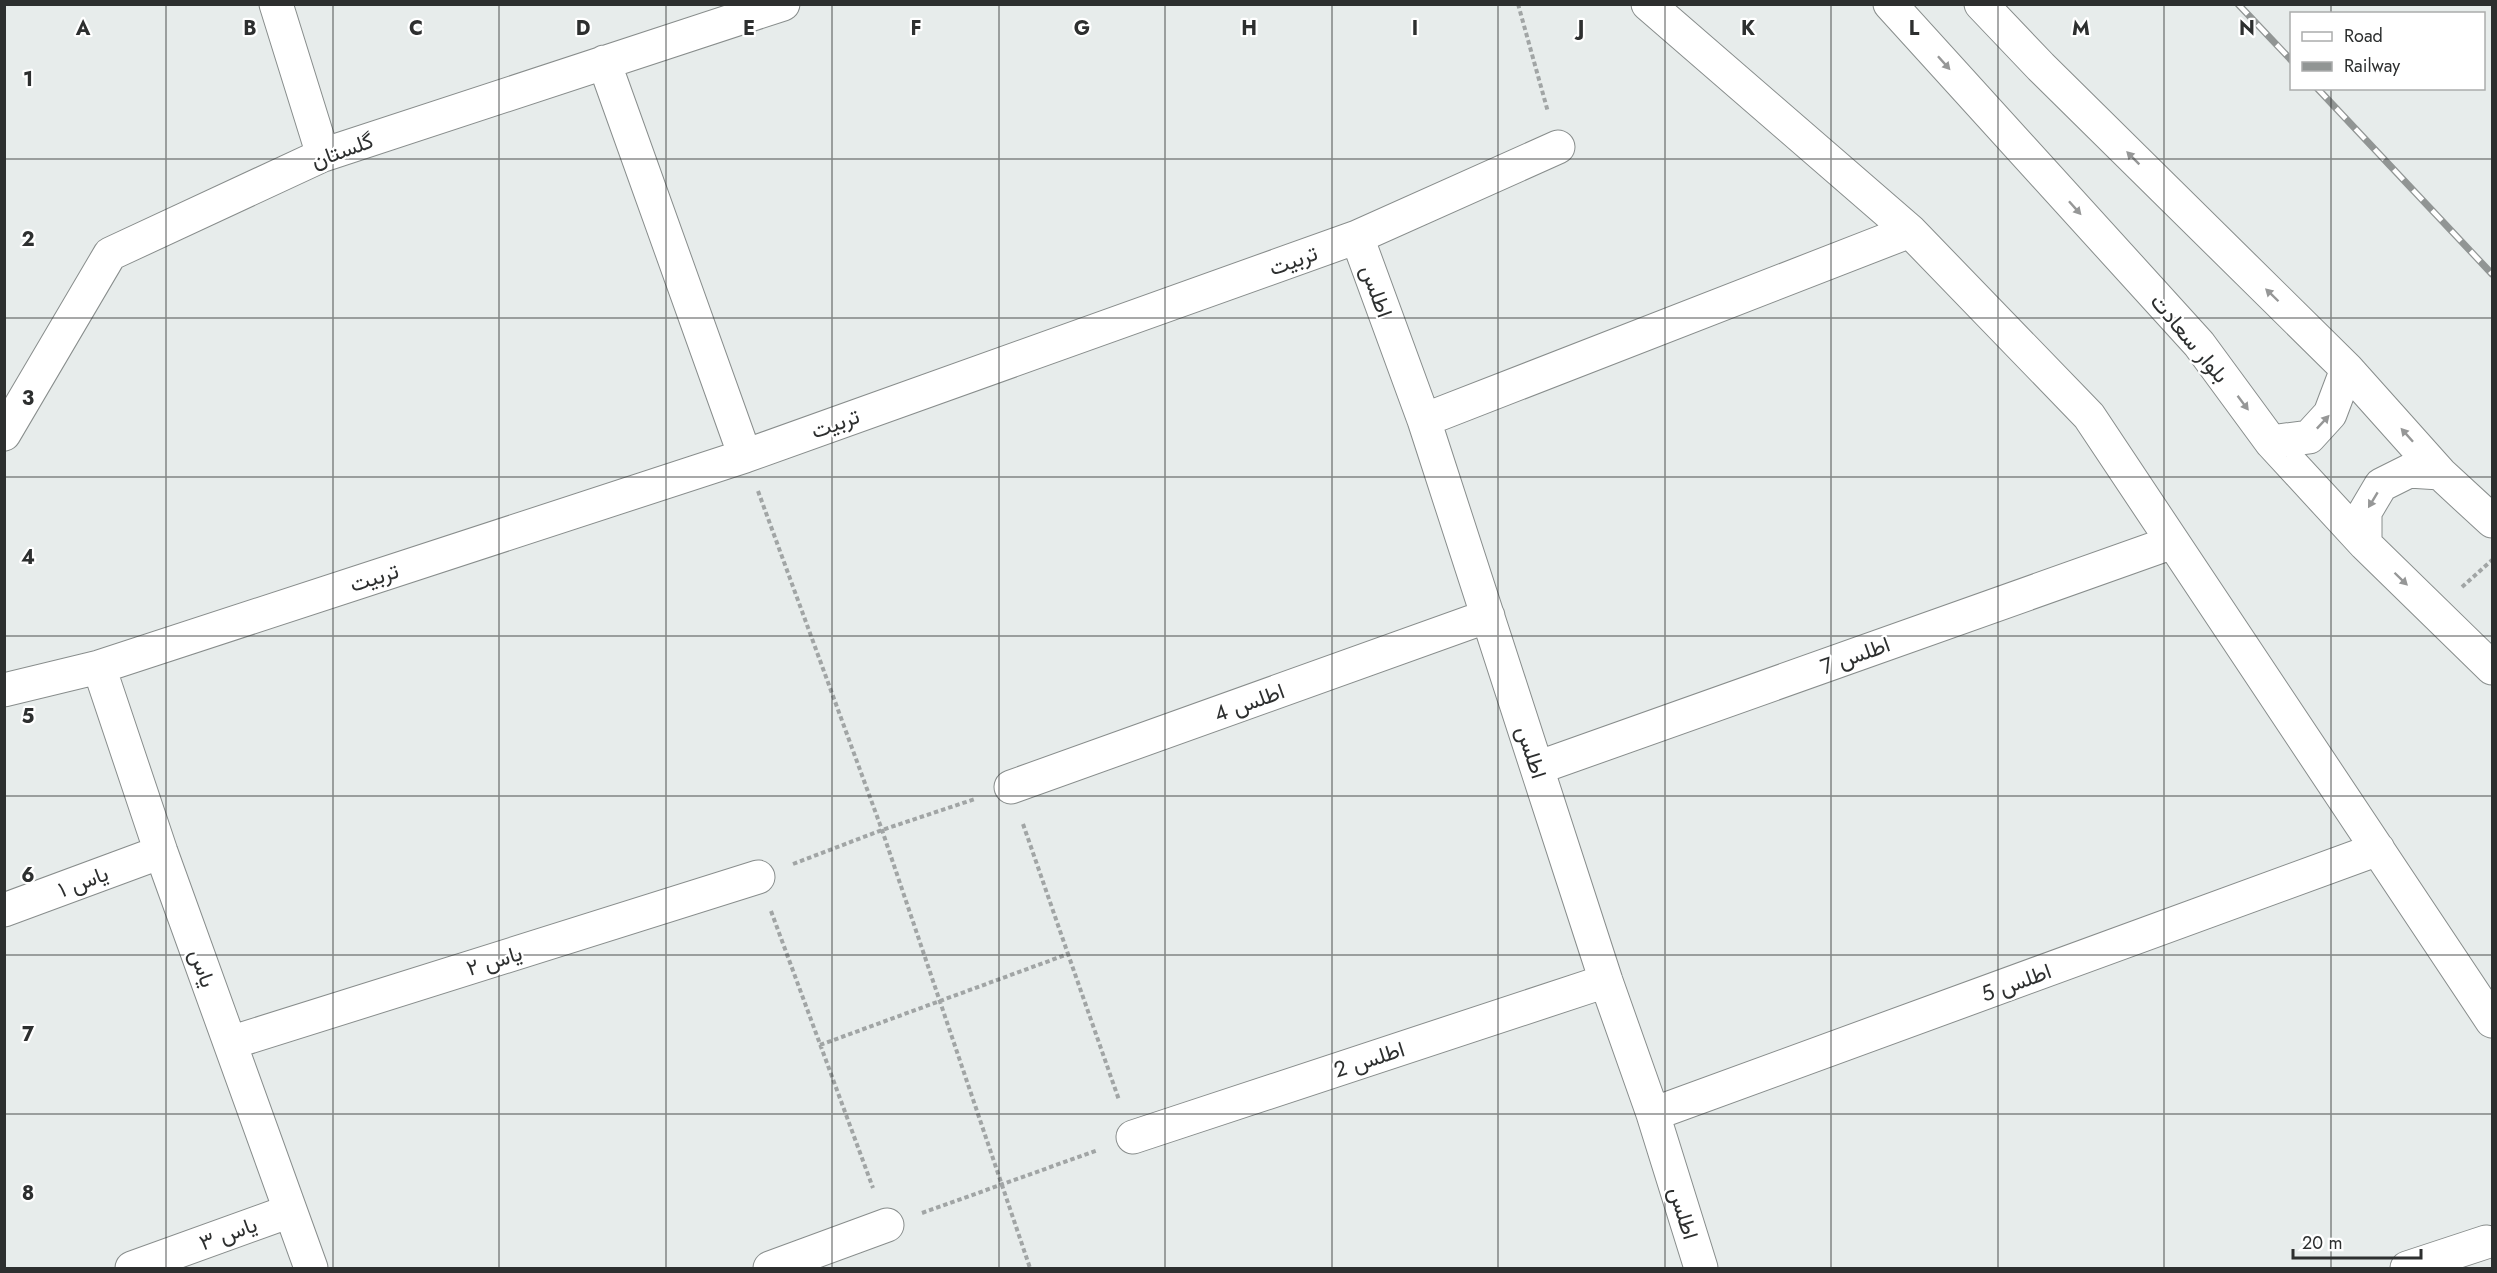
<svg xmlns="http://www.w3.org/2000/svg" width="2497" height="1273" font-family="Jost,Vazirmatn,sans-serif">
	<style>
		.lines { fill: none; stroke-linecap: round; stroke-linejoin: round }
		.street-casing { stroke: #888d8c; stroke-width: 35 }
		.secondary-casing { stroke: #888d8c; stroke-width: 35 }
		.path { stroke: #a1a5a5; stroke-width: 4; stroke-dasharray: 4.5 3; stroke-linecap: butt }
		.street { stroke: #fff; stroke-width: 33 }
		.secondary { stroke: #fff; stroke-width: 33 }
		.rail-casing { stroke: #919594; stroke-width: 7 }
		.rail { stroke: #fff; stroke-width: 4.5; stroke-dasharray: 14; stroke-linecap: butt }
		.oneway { fill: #969797 }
		.grid { fill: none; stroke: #2d2f2f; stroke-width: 1.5; stroke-opacity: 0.55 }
		.labels { text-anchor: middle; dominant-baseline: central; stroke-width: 4.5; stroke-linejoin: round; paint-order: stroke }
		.street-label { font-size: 22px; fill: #2d2f2f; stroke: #fff }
		.grid-label { font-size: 20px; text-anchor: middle; font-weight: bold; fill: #2d2f2f; stroke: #fff; stroke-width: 4.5; stroke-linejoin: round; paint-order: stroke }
	</style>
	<rect width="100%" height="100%" fill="#e7eceb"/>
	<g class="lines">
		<g class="street-casing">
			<path id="street" d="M276 4 323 155
				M1648 4 1910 231 2089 416 2492 1021
				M604 62 745 456
				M1357 237 1424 420 1606 981 1653 1114 1701 1268
				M1424 420 1910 231
				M4 434 110 254 323 155 783 4
				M99 667 161 852 311 1268
				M4 690 99 667 745 456 1357 237 1558 147
				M1537 768 2173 542
				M1011 787 1488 616
				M4 910 161 852
				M230 1043 758 877
				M1653 1114 2378 849
				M1133 1137 1606 981
				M132 1268 290 1211
				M770 1268 887 1225
				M2407 1268 2486 1242"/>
		</g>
		<g class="secondary-casing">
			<path id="secondary" d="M1890 4 2199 344 2271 442 2365 544 2492 668
				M1981 4 2041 67 2347 369 2440 473 2492 521
				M2271 442 2309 437 2330 414 2347 369
				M2365 544V512L2381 485 2409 471 2440 473"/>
		</g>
		<path class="path" d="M1518 4 1548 112
			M758 491 882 830 1030 1268
			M2462 587 2492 560
			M1023 824 1068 954
			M793 864 882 830 975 799
			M771 911 873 1188
			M820 1045 1068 954 1119 1100
			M922 1213 1098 1150"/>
		<use href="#street" class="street"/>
		<use href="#secondary" class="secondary"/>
		<g class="rail-casing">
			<path id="rail" d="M2238 4 2292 61
				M2317 88 2492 274"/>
		</g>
		<use href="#rail" class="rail"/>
	</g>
	<defs><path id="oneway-solid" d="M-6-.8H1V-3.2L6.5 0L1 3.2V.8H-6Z" transform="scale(1.5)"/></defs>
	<g class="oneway">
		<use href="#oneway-solid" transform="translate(1944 63) rotate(48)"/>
		<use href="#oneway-solid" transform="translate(2133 158) rotate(-135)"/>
		<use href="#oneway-solid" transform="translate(2075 208) rotate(48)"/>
		<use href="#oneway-solid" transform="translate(2272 295) rotate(-136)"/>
		<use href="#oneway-solid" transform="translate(2243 403) rotate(53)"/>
		<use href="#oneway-solid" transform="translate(2323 422) rotate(-47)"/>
		<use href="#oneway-solid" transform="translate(2407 435) rotate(-132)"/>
		<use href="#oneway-solid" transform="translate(2373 500) rotate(121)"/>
		<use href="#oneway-solid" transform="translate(2401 579) rotate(44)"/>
	</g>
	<path class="grid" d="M166 4V1268M333 4V1268M499 4V1268M666 4V1268M832 4V1268M999 4V1268M1165 4V1268M1332 4V1268M1498 4V1268M1665 4V1268M1831 4V1268M1998 4V1268M2164 4V1268M2331 4V14M2331 88V1268M4 159H2492M4 318H2492M4 477H2492M4 636H2492M4 796H2492M4 955H2492M4 1114H2492"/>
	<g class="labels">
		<g class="street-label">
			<text transform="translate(342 150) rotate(-20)">گلستان</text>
			<text transform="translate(1293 260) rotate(-20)">تربیت</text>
			<text transform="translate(1377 291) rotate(70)">اطلس</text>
			<text transform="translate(2190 338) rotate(50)">بلوار سعادت</text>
			<text transform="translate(835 423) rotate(-20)">تربیت</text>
			<text transform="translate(374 577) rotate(-18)">تربیت</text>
			<text transform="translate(1855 655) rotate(-20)">اطلس 7</text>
			<text transform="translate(1249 702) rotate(-20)">اطلس 4</text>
			<text transform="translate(1532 752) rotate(72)">اطلس</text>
			<text transform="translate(83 881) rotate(-21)">یاس ۱</text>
			<text transform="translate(494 960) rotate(-17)">یاس ۲</text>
			<text transform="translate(203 968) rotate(70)">یاس</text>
			<text transform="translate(2016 982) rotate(-20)">اطلس 5</text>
			<text transform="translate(1369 1059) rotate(-18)">اطلس 2</text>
			<text transform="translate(1684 1213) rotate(73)">اطلس</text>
			<text transform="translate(228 1233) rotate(-20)">یاس ۳</text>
		</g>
	</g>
	<g class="grid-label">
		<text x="83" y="35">A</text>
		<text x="250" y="35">B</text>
		<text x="416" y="35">C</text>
		<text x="583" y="35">D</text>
		<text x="749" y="35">E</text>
		<text x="916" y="35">F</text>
		<text x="1082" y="35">G</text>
		<text x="1249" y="35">H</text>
		<text x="1415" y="35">I</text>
		<text x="1581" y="35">J</text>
		<text x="1748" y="35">K</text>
		<text x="1914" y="35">L</text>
		<text x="2081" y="35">M</text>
		<text x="2247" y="35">N</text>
		<text x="28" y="86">1</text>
		<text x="28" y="246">2</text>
		<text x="28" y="405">3</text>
		<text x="28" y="564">4</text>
		<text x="28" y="723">5</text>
		<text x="28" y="882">6</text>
		<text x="28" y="1041">7</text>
		<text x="28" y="1200">8</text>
	</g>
	<rect width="2497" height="1273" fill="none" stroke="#2d2f2f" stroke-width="12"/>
	<rect x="2290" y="12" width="195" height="78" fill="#ffffff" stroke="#abacac" stroke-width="1.5"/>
	<rect x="2302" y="32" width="30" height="9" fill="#ffffff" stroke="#abacac" stroke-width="1.5"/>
	<text x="2344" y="42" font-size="18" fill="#2d2f2f">Road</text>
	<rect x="2302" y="62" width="30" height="9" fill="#919594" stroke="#abacac" stroke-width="1.5"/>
	<text x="2344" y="72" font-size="18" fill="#2d2f2f">Railway</text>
	<path d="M2293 1249v9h128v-9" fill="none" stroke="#2d2f2f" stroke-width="3"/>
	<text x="2302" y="1249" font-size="18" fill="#2d2f2f" stroke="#ffffff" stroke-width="4.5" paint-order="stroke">20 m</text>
</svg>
